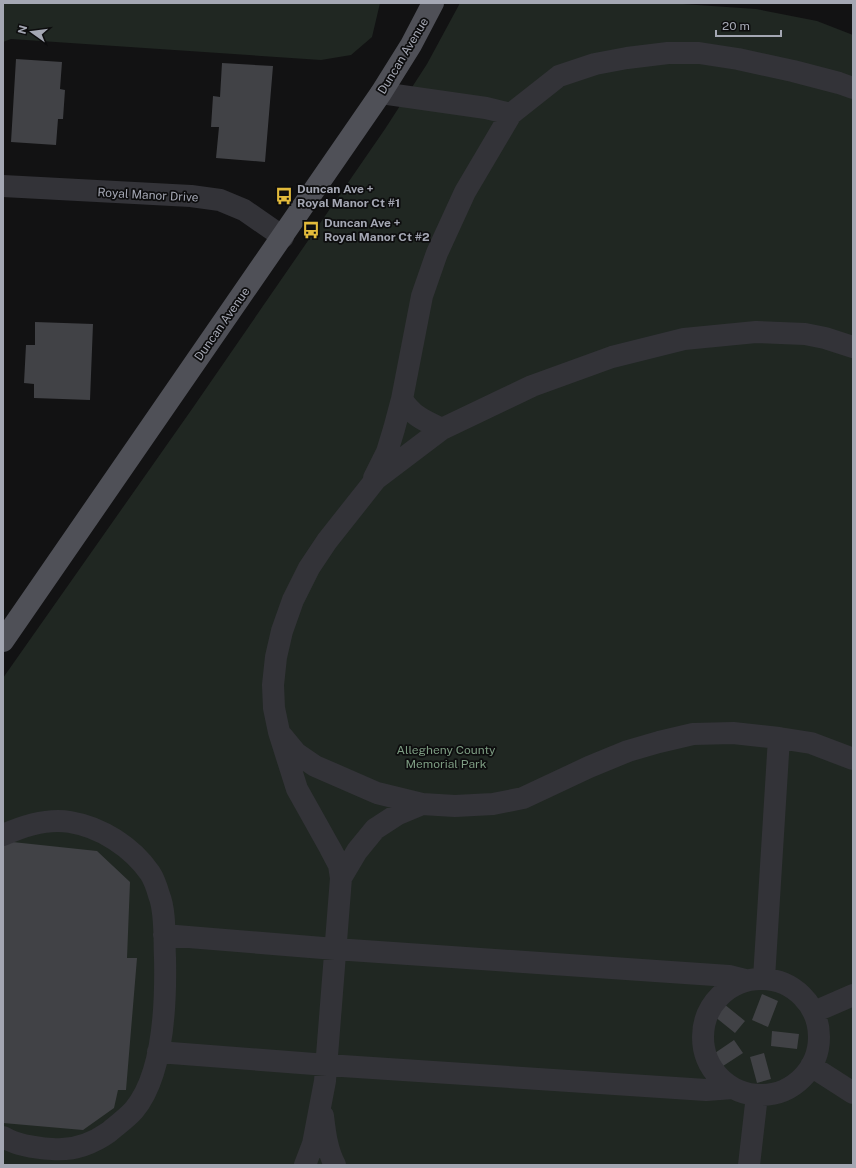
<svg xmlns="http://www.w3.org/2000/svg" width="856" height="1168" font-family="'Public Sans',sans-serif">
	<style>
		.green { fill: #202722 }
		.building { fill: #414246 }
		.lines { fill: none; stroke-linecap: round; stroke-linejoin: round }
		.minor { stroke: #333338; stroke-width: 22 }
		.major { stroke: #4f5057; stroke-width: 22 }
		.labels { text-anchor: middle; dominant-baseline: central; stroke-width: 3.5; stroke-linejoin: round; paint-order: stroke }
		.street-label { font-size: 12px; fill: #a4a7b3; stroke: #0d0d0e }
		.poi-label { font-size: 12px; font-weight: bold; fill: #a4a7b3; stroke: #0d0d0e; text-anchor: start }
		.park-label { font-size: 12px; fill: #7d9c82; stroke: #0d0d0e }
	</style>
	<rect width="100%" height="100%" fill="#121213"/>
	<path class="green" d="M3 3H380L372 37 351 55 321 60 11 39 3 42Z
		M460 3H668L756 9 817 21 853 35V1165H3V678L192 409 385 129 427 64Z"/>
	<path class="building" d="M16 59 62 62 60 89 65 90 63 119H58L56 145 11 142Z
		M222 63 273 66 265 162 216 158 219 127H211L213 96 220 97Z
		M35 322 93 324 90 400 34 398V384L24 383 26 345H35Z
		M3 841 97 851 130 882 127 958H137L126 1090H118L114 1108 83 1130 3 1123Z
		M762 994 778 1001 768 1027 752 1020Z
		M724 1004 745 1021 735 1033 714 1016Z
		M772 1031 799 1034 797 1049 771 1046Z
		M734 1040 743 1053 720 1068 712 1055Z
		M764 1053 771 1079 757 1083 750 1057Z"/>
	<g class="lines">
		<path class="minor" d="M381 93 486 108 511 114
			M3 186 191 196 220 200 244 210 283 237
			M402 399C412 416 425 421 442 429
			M374 478 387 452 394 429 402 399 422 296 437 253 465 192 511 114 559 76 595 64 627 58 668 53H699L738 59 793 71 839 83 853 88
			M282 736 296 753 315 766 377 793 422 804
			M3 835C23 826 48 818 70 822 101 827 132 847 150 873 154 879 157 888 159 895 166 912 164 940 165 958 166 1003 164 1074 134 1110 127 1118 117 1125 109 1132 92 1144 73 1151 52 1149 36 1148 18 1146 3 1137
			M341 878 357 851 375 829 398 814 422 804 455 806 493 804 523 798 589 767 628 751 659 742 693 734 733 733 779 738 811 743 853 759
			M164 935 335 949 729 976 745 980
			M764 978 779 738
			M703 1037a58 58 0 1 1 116 0a58 58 0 1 1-116 0Z
			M814 1012 853 995
			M158 1052 327 1065 706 1090 733 1088
			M811 1066 853 1093
			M323 1116C325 1133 327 1150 335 1165
			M305 1165 313 1144 325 1081 341 878 339 865 330 848 297 789 279 732 274 708 273 685 276 657 282 631 293 600 309 568 327 541 376 479 442 429 532 386 612 357 684 339 756 332 805 334 825 338 853 347
			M749 1165 757 1095"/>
		<path class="major" d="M3 641 381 93 411 45 433 3"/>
	</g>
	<defs>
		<g id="bus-bare" transform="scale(1.38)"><path d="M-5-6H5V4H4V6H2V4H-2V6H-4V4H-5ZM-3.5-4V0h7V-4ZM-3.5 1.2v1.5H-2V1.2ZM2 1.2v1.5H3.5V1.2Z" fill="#e2ba3b" stroke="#0d0d0e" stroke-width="2.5" paint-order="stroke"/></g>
	</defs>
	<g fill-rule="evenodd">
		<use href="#bus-bare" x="284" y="196"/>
		<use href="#bus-bare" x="311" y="230"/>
	</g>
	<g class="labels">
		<g class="street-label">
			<text transform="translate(403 56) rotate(-59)">Duncan Avenue</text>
			<text transform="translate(148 195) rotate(3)">Royal Manor Drive</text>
			<text transform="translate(222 324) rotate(-55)">Duncan Avenue</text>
		</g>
		<g class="poi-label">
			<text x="297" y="189">Duncan Ave +<tspan x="297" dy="14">Royal Manor Ct #1</tspan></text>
			<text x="324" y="223">Duncan Ave +<tspan x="324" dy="14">Royal Manor Ct #2</tspan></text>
		</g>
		<g class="park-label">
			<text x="446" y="750">Allegheny County<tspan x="446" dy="14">Memorial Park</tspan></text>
		</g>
	</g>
	<rect width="856" height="1168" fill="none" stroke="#a4a7b3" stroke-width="8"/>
	<g transform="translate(32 32) rotate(284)" stroke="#0d0d0e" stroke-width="3" paint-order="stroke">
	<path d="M0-3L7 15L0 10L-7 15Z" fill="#a4a7b3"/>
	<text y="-6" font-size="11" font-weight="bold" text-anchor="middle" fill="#a4a7b3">N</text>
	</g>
	<path d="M716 30v6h65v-6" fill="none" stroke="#a4a7b3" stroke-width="2"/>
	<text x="722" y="30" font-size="12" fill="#a4a7b3" stroke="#0d0d0e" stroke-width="3" paint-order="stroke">20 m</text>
</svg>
